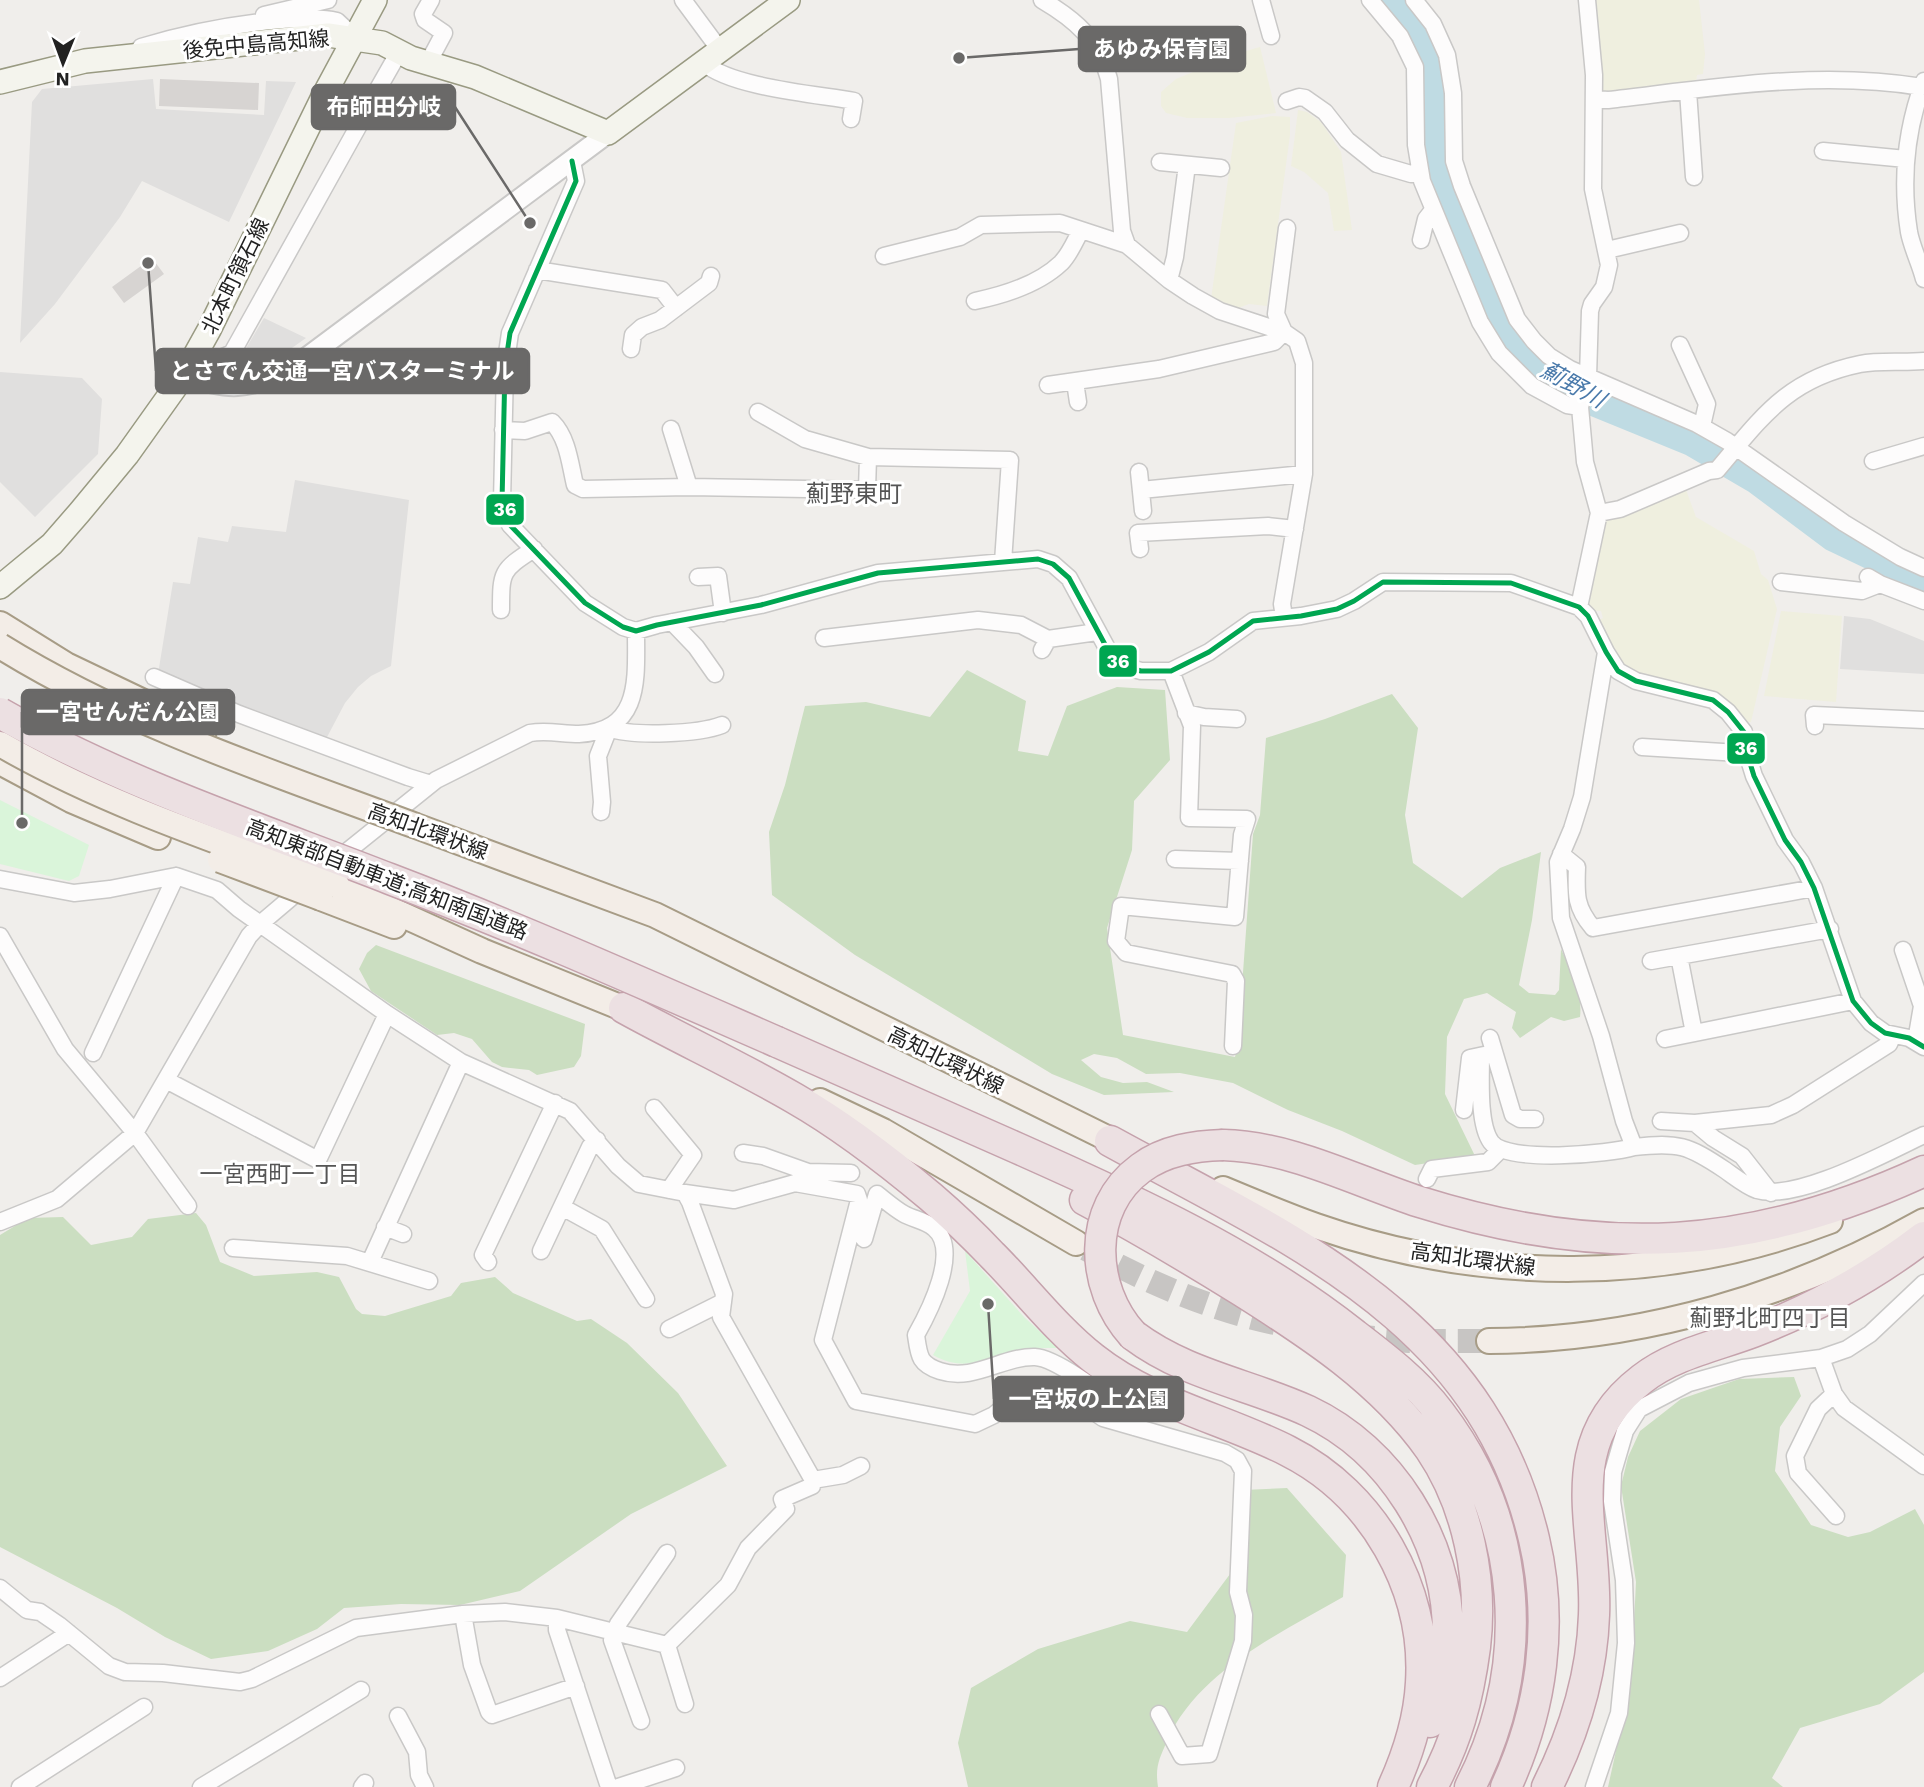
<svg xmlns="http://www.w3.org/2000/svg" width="1924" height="1787" font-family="'Work Sans','Noto Sans JP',sans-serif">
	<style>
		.farmland { fill: #efefdf }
		.forest { fill: #cbdec1 }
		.park { fill: #daf5da }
		.parking { fill: #e0dfde }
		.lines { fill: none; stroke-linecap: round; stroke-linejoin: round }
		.river { stroke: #bfdbe3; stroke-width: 33 }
		.building { fill: #d7d4d2 }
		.primary-tunnel { stroke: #c7c5c3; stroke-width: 24; stroke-dasharray: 24 12; stroke-linecap: butt }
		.minor-casing { stroke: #c9c8c7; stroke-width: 19 }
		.tertiary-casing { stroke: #c9c8c7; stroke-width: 23 }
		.secondary-casing { stroke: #999a82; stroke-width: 26 }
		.primary-casing { stroke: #a79c86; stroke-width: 28 }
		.motorway-casing { stroke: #c5a2ac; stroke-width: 33 }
		.minor { stroke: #fdfcfc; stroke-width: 16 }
		.tertiary { stroke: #fdfcfc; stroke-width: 19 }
		.secondary { stroke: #f4f4ed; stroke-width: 23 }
		.primary { stroke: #f3ede7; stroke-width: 24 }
		.motorway { stroke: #ece0e2; stroke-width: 30 }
		.primary-bridge-casing { stroke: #a79c86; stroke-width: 28; stroke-linecap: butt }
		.motorway-bridge-casing { stroke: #c5a2ac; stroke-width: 33; stroke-linecap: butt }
		.primary-bridge { stroke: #f3ede7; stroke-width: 24 }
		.motorway-bridge { stroke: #ece0e2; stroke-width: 30 }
		.bus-1-casing { stroke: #fff; stroke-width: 10 }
		.bus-1 { stroke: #00a651; stroke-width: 5 }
		.labels { text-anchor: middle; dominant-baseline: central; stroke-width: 6; stroke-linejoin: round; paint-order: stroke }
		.street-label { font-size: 21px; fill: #222; stroke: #fff }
		.water-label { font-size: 23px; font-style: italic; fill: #4a7aab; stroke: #fff }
		.neighbourhood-label { font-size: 23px; fill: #555; stroke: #fff }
		.quarter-label { font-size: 24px; fill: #555; stroke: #fff }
		.leader { fill: none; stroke: #6a6968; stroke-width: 2.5 }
		.callout-dot { fill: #6a6968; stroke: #fff; stroke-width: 2.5 }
		.callout { fill: #6a6968; stroke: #6a6968; stroke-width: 2.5 }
		.callout-label { font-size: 23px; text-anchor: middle; font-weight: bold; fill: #fff }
		.line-badge { stroke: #fff; stroke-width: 2.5 }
		.badge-label { font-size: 19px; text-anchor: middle; font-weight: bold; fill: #fff }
	</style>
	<rect width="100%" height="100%" fill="#f0eeeb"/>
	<path class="farmland" d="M1592 0H1699L1705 54 1703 74 1697 75 1696 83 1599 93Z
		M1260 47 1276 113 1229 118H1187L1166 113 1161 106V92L1176 79 1239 53Z
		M1298 110 1307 112 1321 122 1341 152 1352 230 1334 231 1328 193 1304 172 1291 166Z
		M1272 116 1290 117V135L1267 306 1249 304 1238 308 1211 299 1236 123Z
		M1685 487 1696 517 1754 551 1761 574 1768 580 1777 609 1751 722H1746L1640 676 1619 662 1596 621 1603 618 1601 611H1591L1589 605 1604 526 1608 519Z
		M1781 611 1842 616 1836 702 1764 696Z"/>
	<path class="forest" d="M967 670 1026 701 1018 751 1048 756 1067 706 1117 687 1165 690 1170 760 1134 801 1132 850 1107 928 1123 1035 1235 1057 1238 1042 1253 834 1260 815 1266 738 1325 719 1392 694 1418 728 1405 815 1413 863 1462 898 1500 868 1541 852 1532 920 1519 985 1529 993 1555 995 1559 990 1561 949C1571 970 1583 994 1580 1017L1564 1021 1551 1017 1520 1038 1512 1028 1516 1012 1487 993 1464 999 1447 1037 1445 1094 1475 1156 1415 1165 1342 1131 1288 1110 1233 1083 1180 1073 1146 1074 1117 1058 1094 1054 1081 1060 1101 1077 1123 1083 1147 1082 1174 1092 1104 1095 1052 1074 855 955 772 895 769 832 785 785 805 706 866 702 930 717Z
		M376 945 585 1024 581 1056 574 1067 537 1075 529 1070 502 1067 492 1062 472 1039 454 1033 437 1035 371 991 359 969 367 953Z
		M196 1213 206 1225 220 1262 254 1276 317 1272 339 1277 356 1309 362 1314 385 1316 451 1296 461 1283 495 1277 513 1293 577 1321 591 1319 627 1343 678 1393 727 1466 631 1514 520 1591 460 1605 401 1604 344 1608 317 1629 268 1651 211 1659 165 1637 117 1608 0 1547V1235L28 1218 63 1217 91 1245 132 1237 148 1219Z
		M1794 1377 1801 1396 1780 1427 1775 1471 1811 1525 1848 1537 1870 1532 1915 1509 1924 1525V1672L1880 1704 1800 1728 1772 1778 1783 1787H1608L1631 1683 1636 1582 1621 1486 1628 1457 1640 1431 1681 1399 1739 1379Z
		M1287 1488 1346 1555 1343 1597C1279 1634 1198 1671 1167 1741 1159 1760 1155 1766 1158 1787H968L958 1743 971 1688 1038 1649 1130 1621 1187 1632 1233 1570 1243 1490Z"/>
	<path class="park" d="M0 800 89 845 79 876 69 881 0 864Z
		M965 1251 1024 1317 1058 1348C1042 1348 1028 1348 1013 1352 984 1360 963 1372 933 1355L970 1291Z"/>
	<path class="parking" d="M153 79 156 109 264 115 266 81 296 82 229 222 142 181 120 217 55 304 20 343 32 102 42 89Z
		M264 318 306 338 282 355 253 357 245 350Z
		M0 372 82 378 102 399 98 454 35 517 0 482Z
		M295 480 409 500 391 666 371 676 358 687 345 703 326 739 158 674 173 582 190 584 198 537 228 542 232 526 286 532Z
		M1844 616 1870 619 1924 641V674L1840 669Z"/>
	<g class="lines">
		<path class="river" d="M1393 0 1421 41 1429 58 1433 75 1434 152 1453 213 1499 322 1528 361 1558 381 1595 400 1693 440 1758 478 1834 535 1924 578"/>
	</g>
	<path class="building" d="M160 79 259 83 258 110 159 106Z
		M152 258 164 274 124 303 112 287Z"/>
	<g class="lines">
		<path class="primary-tunnel" d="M1086 1249C1151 1284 1218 1313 1290 1326
			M1350 1336 1409 1341H1489"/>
		<g class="minor-casing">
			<path id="minor" d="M683 0 720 50
				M1042 0C1076 20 1099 40 1109 79L1122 231 1127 245 1169 280 1193 296 1220 311 1284 332 1297 341 1304 363V474L1282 604 1284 617
				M1261 0 1271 36
				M1370 0 1400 36 1415 67 1416 145 1422 181 1480 322 1499 353 1532 386 1567 405 1580 407
				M1414 0 1433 24 1447 55 1453 93 1454 161 1462 186 1517 319 1534 341 1549 356 1570 369 1697 424 1727 441 1844 523 1900 557 1924 568
				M264 15 328 0
				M141 47C188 33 233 24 282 20 300 19 319 17 337 21L355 38
				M428 63 444 33 425 20 423 14 431 0
				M704 63C731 87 814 94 854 101L851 119
				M1924 81C1906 129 1901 181 1909 232 1912 248 1920 263 1924 279
				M1688 91 1694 177
				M324 95 366 110 399 52
				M1594 99 1608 100C1712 88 1817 70 1922 87
				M1287 101 1299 97 1305 98 1325 112 1347 140 1377 164 1411 174H1420
				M1823 151 1906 159
				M572 161 576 181 510 333 505 367 502 502 510 525 585 603 623 627 636 631 657 625 761 605 878 573 1038 559 1053 564 1069 578 1108 650 1123 666 1141 671H1171L1209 652 1253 621 1301 616 1337 609 1354 601 1383 582 1511 583 1579 607 1588 616 1606 652 1618 671 1636 681 1713 700 1728 712 1744 732 1746 750 1754 776 1785 840 1801 862 1814 888 1853 1001 1871 1023 1885 1033 1909 1038 1924 1047
				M1160 162 1221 168
				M1421 240 1426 219 1433 210
				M1607 250 1680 233
				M884 256 960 237 981 225 1060 223 1127 245
				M537 270 662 290 676 308
				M1169 280 1175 257 1187 165
				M975 301C1004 295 1039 284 1061 263 1070 254 1075 241 1081 230
				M1680 345 1707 404 1702 426
				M631 349 633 335 642 327 660 320 709 283 711 276
				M184 375 232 353 359 125
				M1075 382 1078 402
				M1048 385 1159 369 1274 342 1284 332 1276 314 1287 228
				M758 412 805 439 868 457
				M671 429 689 487
				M503 430 525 431 552 422C568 438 570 464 575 485L583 489 689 487 867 490 868 457 1010 460 1003 562
				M1873 461 1924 446
				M1139 472 1143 511
				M1141 490 1304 474
				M1599 513 1620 509 1709 471 1717 470C1762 417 1787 379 1860 364 1880 360 1903 363 1924 361
				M1140 549 1138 533 1268 526 1295 529
				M698 577 718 576 723 613
				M1868 577 1880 584 1924 601
				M1781 582 1862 591 1880 584
				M1579 607 1599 513 1585 462 1580 407 1588 377 1590 311 1592 304 1604 287 1609 265 1593 189 1594 75 1587 0
				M501 610C501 572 501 570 534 549
				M672 622 696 647 715 674
				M824 638 978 620 1021 625 1048 639
				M1042 650 1048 639 1097 632
				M1606 652 1582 797 1572 829 1558 862 1561 918 1601 1036 1624 1121 1634 1147C1678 1142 1688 1145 1725 1170 1735 1177 1746 1186 1757 1190 1797 1202 1887 1152 1924 1135
				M1171 671 1192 726 1189 818 1247 819 1242 835 1235 917 1121 906 1116 941 1126 953 1232 974 1236 981 1233 1046
				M154 677 239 714 408 777 431 784
				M1186 713 1204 717 1237 719
				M1815 726 1814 715 1924 720
				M1642 747 1739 753 1746 750
				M601 812 602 802 598 756 609 728C632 737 699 734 722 725
				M1561 854 1577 867C1576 894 1575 907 1593 928L1814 888
				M1175 859 1240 861
				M334 862 436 780 530 733C547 730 562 734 579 734 642 731 636 678 636 631
				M0 879 74 893 110 889 176 876 217 890 239 909 387 1014 461 1062 570 1111 618 1166 639 1184 685 1193 690 1202 724 1294 721 1317 813 1480 843 1475 861 1466
				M0 936 65 1049 135 1133 188 1206
				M1903 950 1922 1006 1916 1041
				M1679 956 1694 1033
				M1651 961 1830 929
				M1490 1038 1513 1115 1520 1119H1535
				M1665 1039 1853 1001
				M93 1053 176 876
				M1481 1056C1481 1078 1478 1124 1491 1142 1507 1164 1609 1154 1634 1147
				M166 1080 318 1160 387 1014
				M654 1108 693 1155 669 1190
				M1464 1110 1470 1058 1484 1055
				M1661 1121 1695 1123 1771 1115 1793 1105 1889 1044 1893 1035
				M1695 1123 1713 1138 1742 1156 1771 1193
				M743 1153 763 1156 808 1172
				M1427 1179 1432 1169 1488 1162 1501 1149
				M806 1181 808 1172 851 1173
				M685 1193 734 1200 795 1183 857 1194 859 1200 823 1340 856 1401 975 1424 994 1415 1023 1391 1042 1388 1069 1395 1103 1418 1225 1453 1237 1460 1243 1471 1238 1592 1244 1615 1243 1641 1209 1754 1182 1756 1159 1714
				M562 1207 602 1229 646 1299
				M0 1222 57 1199 135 1133 249 936 260 924 306 885
				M385 1227 403 1234
				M864 1239 877 1194C886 1201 895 1209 904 1214 913 1219 926 1221 934 1228 961 1250 929 1312 916 1335 919 1356 919 1364 940 1371 974 1382 1003 1356 1035 1357 1055 1358 1101 1392 1117 1406 1124 1411 1129 1420 1134 1427
				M233 1248 347 1256 429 1281
				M541 1251 590 1147 597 1140
				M370 1262 461 1062
				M488 1262 483 1255 555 1103
				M669 1329 723 1302
				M1821 1358 1834 1394 1844 1408 1924 1466
				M1834 1394 1818 1409 1795 1456 1798 1473 1836 1516
				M0 1588 27 1610 40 1612 59 1625 109 1666 125 1672 163 1673 240 1682 252 1679 356 1628 463 1614 505 1612 557 1618V1630L609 1787
				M463 1614 472 1665 489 1712 492 1715 576 1686
				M557 1618 667 1645 728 1585 748 1548 786 1509 782 1499 812 1486 813 1480
				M667 1645 685 1704
				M0 1678 69 1633
				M398 1716 417 1752 419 1775 425 1787
				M641 1721 612 1640 618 1624 667 1553
				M20 1787 144 1707
				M201 1787 361 1690
				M362 1787 365 1783
				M618 1787 676 1768
				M1594 1787 1619 1713 1626 1643 1624 1580 1612 1501 1613 1472 1625 1431 1639 1409 1689 1383 1743 1368 1821 1358 1847 1349 1870 1334 1924 1283"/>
		</g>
		<g class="tertiary-casing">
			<path id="tertiary" d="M184 375C230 391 245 389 290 370L608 133"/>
		</g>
		<g class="secondary-casing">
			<path id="secondary" d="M0 82 85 61 328 35 382 43 411 58 475 77 608 133 788 0
				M0 587 52 544 79 513 127 455 184 375 209 330 324 95 375 0"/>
		</g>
		<g class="primary-casing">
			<path id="primary" d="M0 624 66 665 204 731
				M0 762 71 800 158 837
				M416 826 655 915 1125 1147
				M337 885 482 951 642 1016
				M321 898 394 926
				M820 1101 883 1131 1076 1243
				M1223 1189C1254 1202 1285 1215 1316 1226 1482 1284 1666 1284 1830 1221
				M1489 1341C1642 1340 1791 1296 1924 1221"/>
		</g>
		<g class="motorway-casing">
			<path id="motorway" d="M624 1008C680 1039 739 1066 794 1098 843 1126 888 1161 931 1197 952 1215 973 1235 992 1255 1026 1289 1055 1328 1093 1358 1151 1404 1223 1418 1288 1451 1373 1494 1427 1588 1421 1683 1419 1720 1408 1754 1393 1787
				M777 1042C857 1078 937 1113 1017 1148 1134 1200 1253 1254 1354 1334 1384 1357 1417 1382 1440 1413 1523 1522 1533 1664 1470 1787
				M1110 1141C1290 1240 1482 1318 1534 1539 1554 1623 1542 1709 1506 1787
				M1223 1145C1293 1147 1355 1181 1420 1202 1602 1259 1751 1251 1924 1171
				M1085 1200C1138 1228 1190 1259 1240 1290 1310 1334 1382 1381 1430 1449 1468 1505 1483 1580 1475 1647 1468 1700 1457 1740 1432 1787
				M1133 1335C1186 1375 1249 1384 1308 1411 1391 1450 1448 1541 1448 1633 1449 1664 1441 1693 1430 1722
				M1547 1787C1574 1733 1592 1676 1594 1615 1598 1527 1557 1444 1642 1379 1674 1354 1716 1346 1753 1332 1815 1308 1872 1277 1924 1237"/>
		</g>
		<use href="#minor" class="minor"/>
		<use href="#tertiary" class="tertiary"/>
		<use href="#secondary" class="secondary"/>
		<use href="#primary" class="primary"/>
		<use href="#motorway" class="motorway"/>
		<g class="primary-bridge-casing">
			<path id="primary-bridge" d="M0 646C129 726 274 773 416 826
				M0 744C106 805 223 843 337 885
				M220 860 321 898"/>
		</g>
		<g class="motorway-bridge-casing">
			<path id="motorway-bridge" d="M0 713C123 783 259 828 390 879 521 929 649 986 777 1042
				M1133 1335C1090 1288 1086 1208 1141 1168 1165 1150 1195 1146 1223 1145"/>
		</g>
		<use href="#primary-bridge" class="primary-bridge"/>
		<use href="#motorway-bridge" class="motorway-bridge"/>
		<g class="bus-1-casing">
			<path id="bus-1" d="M572 161 576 181 510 333 505 367 502 502 510 525 585 603 623 627 636 631 657 625 761 605 878 573 1038 559 1053 564 1069 578 1108 650 1123 666 1141 671H1171L1209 652 1253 621 1301 616 1337 609 1354 601 1383 582 1511 583 1579 607 1588 616 1606 652 1618 671 1636 681 1713 700 1728 712 1744 732 1746 750 1754 776 1785 840 1801 862 1814 888 1853 1001 1871 1023 1885 1033 1909 1038 1924 1047"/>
		</g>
		<use href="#bus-1" class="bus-1"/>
	</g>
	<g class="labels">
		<g class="street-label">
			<text transform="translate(256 44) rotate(-5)">後免中島高知線</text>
			<text transform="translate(235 276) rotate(-64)">北本町領石線</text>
			<text transform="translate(428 831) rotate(20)">高知北環状線</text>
			<text transform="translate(387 879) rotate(21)">高知東部自動車道;高知南国道路</text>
			<text transform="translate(946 1060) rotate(26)">高知北環状線</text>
			<text transform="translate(1473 1259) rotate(8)">高知北環状線</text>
		</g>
		<g class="water-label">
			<text transform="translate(1573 385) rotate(29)">薊野川</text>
		</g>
		<g class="neighbourhood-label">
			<text x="280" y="1174">一宮西町一丁目</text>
			<text x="1770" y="1318">薊野北町四丁目</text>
		</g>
		<g class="quarter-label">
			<text x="854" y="494">薊野東町</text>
		</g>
	</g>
	<path class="leader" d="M959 58L1079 49M530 223L455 107M148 263L156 371M22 823L22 712M988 1304L994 1399"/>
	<g class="callout-dot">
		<circle cx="959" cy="58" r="7"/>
		<circle cx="530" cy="223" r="7"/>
		<circle cx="148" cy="263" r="7"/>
		<circle cx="22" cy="823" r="7"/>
		<circle cx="988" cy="1304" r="7"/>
	</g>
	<g class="callout">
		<rect x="1079" y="27" width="166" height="44" rx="7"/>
		<rect x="312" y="85" width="143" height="44" rx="7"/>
		<rect x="156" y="349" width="373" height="44" rx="7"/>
		<rect x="22" y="690" width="212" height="44" rx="7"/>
		<rect x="994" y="1377" width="189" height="44" rx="7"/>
	</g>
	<g class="callout-label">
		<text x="1162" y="57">あゆみ保育園</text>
		<text x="384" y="115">布師田分岐</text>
		<text x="342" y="379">とさでん交通一宮バスターミナル</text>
		<text x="128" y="720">一宮せんだん公園</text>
		<text x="1089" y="1407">一宮坂の上公園</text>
	</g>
	<g class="line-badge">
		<rect x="485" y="493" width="40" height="33" rx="7" fill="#00a651"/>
		<rect x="1098" y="644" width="40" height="34" rx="7" fill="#00a651"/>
		<rect x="1726" y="732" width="40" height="33" rx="7" fill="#00a651"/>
	</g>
	<g class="badge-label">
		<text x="505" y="516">36</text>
		<text x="1118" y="668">36</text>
		<text x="1746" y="755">36</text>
	</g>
	<g transform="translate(63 63) rotate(181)" stroke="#ffffff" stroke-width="5" paint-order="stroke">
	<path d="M0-5L12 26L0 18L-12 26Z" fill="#222222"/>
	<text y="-10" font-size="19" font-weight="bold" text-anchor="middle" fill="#222222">N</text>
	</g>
</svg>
